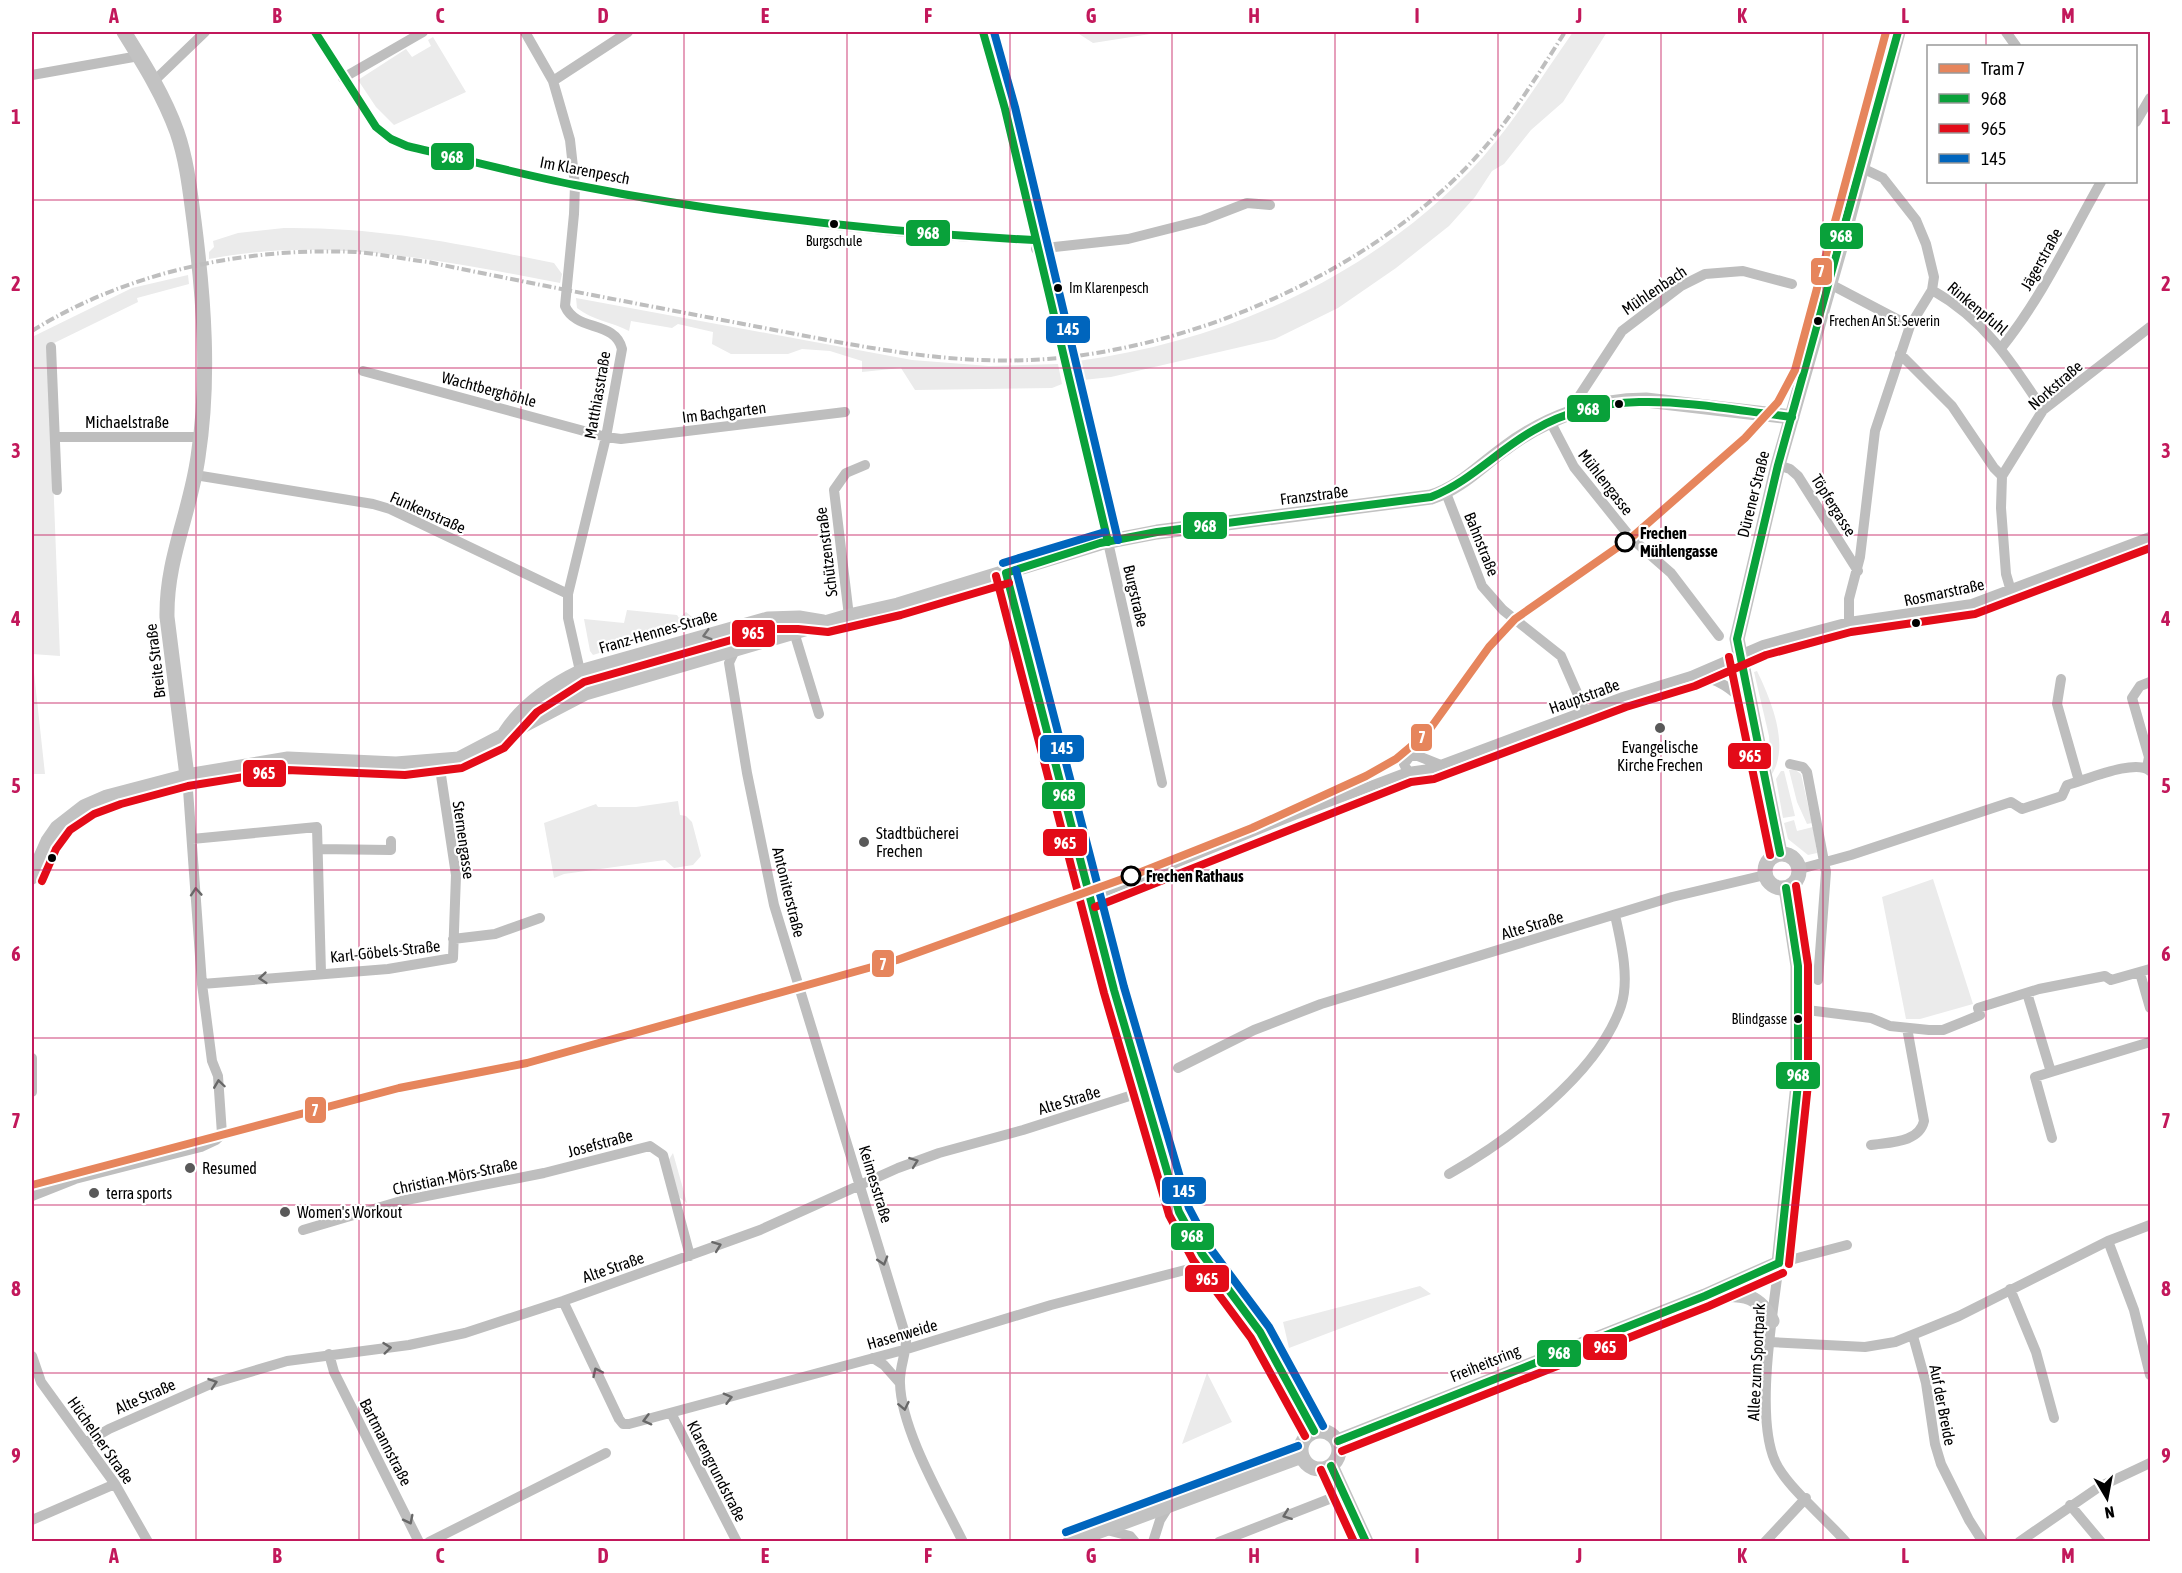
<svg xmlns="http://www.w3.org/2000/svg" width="2182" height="1573" font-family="'Asap Condensed',sans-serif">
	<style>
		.green { fill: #ebebeb }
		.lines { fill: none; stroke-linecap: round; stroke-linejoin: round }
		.street { stroke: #bebebe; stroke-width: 10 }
		.secondary { stroke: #c2c2c2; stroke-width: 15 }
		.rail { stroke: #bebebe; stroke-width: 4; stroke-dasharray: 9 3 1.5 3; stroke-linecap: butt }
		.bus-1-casing { stroke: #fff; stroke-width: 12 }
		.bus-2-casing { stroke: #fff; stroke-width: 12 }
		.bus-3-casing { stroke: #fff; stroke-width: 12 }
		.bus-1 { stroke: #09a13a; stroke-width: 8 }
		.bus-2 { stroke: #e30b18; stroke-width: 8 }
		.bus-3 { stroke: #0065bd; stroke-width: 8 }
		.tram-1-casing { stroke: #fff; stroke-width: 12 }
		.tram-1 { stroke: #e6855c; stroke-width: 8 }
		.oneway { stroke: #747474 }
		.oneway2 { stroke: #686868 }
		.grid { fill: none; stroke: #c2185b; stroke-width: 1.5; stroke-opacity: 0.55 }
		.bus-dot { fill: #000; stroke: #fff; stroke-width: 2 }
		.stop-dot { fill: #fff; stroke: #000; stroke-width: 3 }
		.poi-dot { fill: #595959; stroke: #fff; stroke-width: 2 }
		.labels { text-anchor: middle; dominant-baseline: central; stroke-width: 4.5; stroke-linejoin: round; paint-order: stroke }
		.bus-label { font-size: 14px; fill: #000; stroke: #fff; text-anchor: start }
		.street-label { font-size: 16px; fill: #000; stroke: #fff }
		.stop-label { font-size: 16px; font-weight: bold; fill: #000; stroke: #fff; text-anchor: start }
		.poi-label { font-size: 16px; fill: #000; stroke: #fff; text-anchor: start }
		.line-badge { stroke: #fff; stroke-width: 2 }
		.badge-label { font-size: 16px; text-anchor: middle; font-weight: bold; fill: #fff }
		.neatline { fill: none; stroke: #c2185b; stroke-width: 2 }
		.grid-label { font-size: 20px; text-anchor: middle; font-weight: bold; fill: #c2185b }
	</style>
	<rect width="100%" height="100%" fill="#fff"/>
	<path class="green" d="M1076 32H1163L1093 43Z
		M1573 32H1607L1563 102 1531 130 1504 164 1492 171 1475 197 1449 226 1396 268 1338 308 1275 339 1111 377 1083 380 1078 361C1230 341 1380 272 1483 157 1517 118 1544 73 1573 32Z
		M433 37 466 92 394 125 376 107 358 80 406 49 412 57 431 46 428 40Z
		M284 228C380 227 461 244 554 263L562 274 560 283C445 261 326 236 209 259V252L214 247 213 241 238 233Z
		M188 275 189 284 137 298 138 302 48 346 60 656 32 654 45 774H32V337L132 288Z
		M576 298 912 360 989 366 1058 364 1062 384 1052 388 915 390 901 368 862 372V361L830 351 802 349 788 354H731L712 344 713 332 678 324 672 328 631 321 629 331C612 322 592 320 577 308Z
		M627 610 677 615 679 618 686 612 698 622 593 655 590 651 584 619 624 623Z
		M711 639H723V643L600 683 591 681 596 676Z
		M1757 671C1771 700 1790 745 1772 774L1769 736 1754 672Z
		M1794 769 1801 774 1812 823 1807 824 1797 802 1789 770Z
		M1781 771H1784L1795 816 1783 818 1776 779Z
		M678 801 680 815 686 816 692 822 701 856 693 865 674 868 665 860 564 874 554 878 544 823 596 804 598 807H636Z
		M1794 820 1797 831 1813 827 1817 853 1808 855 1788 839 1784 823Z
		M1933 879 1973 1004 1920 1019H1906L1882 897Z
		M673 1153 687 1203 676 1195 668 1161Z
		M1420 1286 1431 1294 1289 1348 1283 1322Z
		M1207 1373 1232 1422 1182 1444Z"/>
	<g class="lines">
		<path class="street" d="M315 32 376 127 391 139 407 146C463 159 519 174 575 185 725 214 881 234 1034 240
			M525 32 553 81 570 140 575 185 574 214 565 306C576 332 615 320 622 349L606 437 568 594V618L585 693
			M983 32 1005 109 1108 542 1162 783
			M2006 32 2016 46
			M32 75 139 56
			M343 78 423 32
			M154 81 205 32
			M553 81 628 32
			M2136 122 2150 98
			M1036 249 1128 239 1203 220 1247 203 1270 205
			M1830 284 1910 326
			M1932 290C1985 320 2011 361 2043 410
			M51 347 57 490
			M2002 347C2043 296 2069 238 2101 182
			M1900 354 1952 406 1994 468 2002 476
			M363 371 606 437 621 439 845 412
			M1583 408 1580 395 1622 331 1681 286 1705 274 1743 271 1792 284
			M1550 421 1574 467 1631 538 1671 573 1719 636
			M55 437H200
			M1778 465 1790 469 1798 476 1858 571
			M195 475 373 504 390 509 568 594
			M1446 493 1482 586 1503 610 1561 656 1585 711
			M2011 591 2006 574 2001 508 2002 476 2043 410 2150 327
			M849 616 834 490 846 473 865 465
			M1849 622V599L1860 557 1875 431 1910 326 1932 290 1934 277 1926 244 1916 220 1883 178 1862 168
			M730 629 736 648 729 663 747 773 774 905 906 1337C907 1353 899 1367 900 1383 901 1430 942 1499 963 1542
			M794 632 819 714
			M1694 676C1718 677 1733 690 1749 706
			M2061 679 2057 704 2079 781
			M1790 764 1803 767 1807 772 1826 872 1818 980
			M2147 768 2149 757 2132 698 2140 686 2150 682
			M1408 772 1404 764 1410 756H1418L1438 764
			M192 839 317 827 321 973
			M318 849 391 850V841
			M1800 869 1851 855 2011 802 2022 809 2062 796 2067 785C2086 780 2136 758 2150 771
			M1091 897 1294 815 1408 772 1430 769 1623 697 1691 676 1763 645 1849 622 1972 604 2150 537
			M453 939 495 934 540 918
			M2140 973 2150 1008
			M202 984 388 969 453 958 456 875 439 762
			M2027 993 2051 1072 2150 1042
			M1799 1009 1871 1018 1890 1026 1929 1030H1943L1980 1015 1978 1008 2039 989 2105 976 2111 980 2150 969
			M32 1058V1092
			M1178 1068 1254 1030 1321 1004 1672 897 1765 875
			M2051 1072 2035 1077 2052 1138
			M1871 1145C1890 1142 1919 1143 1924 1121L1907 1028
			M1449 1174C1509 1140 1598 1074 1621 1006 1630 979 1621 942 1615 915
			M32 1196 75 1179 201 1147 216 1140 222 1134 218 1076 212 1061 202 984 187 776
			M303 1230 401 1201 544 1173 650 1146 663 1155 690 1256
			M2108 1241 2134 1310 2150 1375
			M2010 1289 2036 1352 2054 1418
			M563 1301 619 1419 623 1424H629L907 1349 1051 1305 1189 1269
			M1913 1336 1926 1383 1935 1444 1941 1464 1969 1520 1983 1542
			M1770 1342 1865 1347 1895 1342 1959 1316 2108 1241 2150 1225
			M329 1354 334 1372 419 1542
			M32 1356 41 1382 115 1484 148 1542
			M873 1358 884 1365 899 1382
			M671 1413 737 1542
			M85 1443 109 1429 213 1383 287 1361 409 1345 465 1333 563 1301 760 1230 898 1168 939 1153 1023 1130 1145 1091
			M2070 1505 2101 1542
			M32 1520 115 1484
			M1103 1529 1130 1536 1135 1542
			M429 1542 606 1453
			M1153 1542 1160 1520 1170 1504
			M1219 1542 1342 1494
			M1765 1542 1806 1498
			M1846 1542C1826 1519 1793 1492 1778 1467 1753 1425 1773 1313 1779 1263L1847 1245
			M2019 1542 2099 1487 2150 1463"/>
		<path class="secondary" d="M124 32C144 64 164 96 177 132 187 161 190 191 194 221 204 299 210 379 198 457 190 514 166 559 167 617L187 776
			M1006 573 1114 990 1179 1212C1194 1252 1226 1284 1251 1319 1276 1354 1292 1394 1314 1431
			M505 733C522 707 551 686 580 672L768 619 799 618 823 622
			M1780 853 1737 639 1778 465 1846 227 1898 32
			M1765 871a17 17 0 1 1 34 0a17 17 0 1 1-34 0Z
			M32 877 48 841 57 828 84 807 107 797 187 776 288 759 396 764 459 759 585 693 849 616 898 605 1100 543 1157 532 1431 497C1460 488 1480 466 1504 449 1545 418 1594 400 1646 400L1792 417
			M1717 1295C1744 1293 1760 1296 1772 1321
			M1301 1450a19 19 0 1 1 38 0a19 19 0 1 1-38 0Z
			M1338 1441 1705 1296 1779 1263 1798 1084V966L1786 888
			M1331 1466 1366 1542
			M1070 1542 1302 1456"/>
		<path class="rail" d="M32 331C126 272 245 247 356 252 380 254 404 259 428 262 538 285 649 306 759 327 849 344 938 364 1030 360 1189 353 1381 269 1485 147 1516 111 1540 71 1565 32"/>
		<g class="bus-1-casing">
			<path id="bus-1" d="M315 32 376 127 391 139 407 146C463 159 519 174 575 185 727 215 880 232 1034 240
				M983 32 1005 109 1108 542
				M1006 573 1114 990 1179 1212 1202 1254 1260 1332 1314 1431
				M1006 573 1100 543 1157 532 1431 497C1470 482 1498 450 1534 430 1614 383 1705 407 1792 417
				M1780 853 1737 639 1778 465 1898 32
				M1779 1263 1798 1084V966L1786 888
				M1338 1441 1705 1296 1779 1263
				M1331 1466 1366 1542"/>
		</g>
		<g class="bus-2-casing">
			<path id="bus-2" d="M996 576 1104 993 1169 1215 1193 1260 1251 1338 1305 1436
				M1729 657 1770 855
				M42 881 56 849 70 830 94 814 121 804 188 786 287 770 405 775 462 768 504 748 537 712 584 682 770 629H798L828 632 901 615 1009 583
				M1095 907 1411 782 1434 779 1626 707 1695 686 1766 655 1851 632 1975 614 2150 548
				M1789 1264 1808 1084V965L1796 886
				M1342 1451 1709 1306 1783 1273
				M1321 1470 1354 1542"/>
		</g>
		<g class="bus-3-casing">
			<path id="bus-3" d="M994 32 1015 107 1118 540
				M1003 563 1105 532
				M1016 570 1124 987 1189 1208 1210 1248 1269 1327 1323 1426
				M1066 1532 1298 1446"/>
		</g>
		<use href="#bus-1" class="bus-1"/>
		<use href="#bus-2" class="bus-2"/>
		<use href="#bus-3" class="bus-3"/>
		<g class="tram-1-casing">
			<path id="tram-1" d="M32 1185 399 1088 527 1063 897 960 1131 876 1252 828 1366 776 1396 759 1427 733 1489 647 1515 619 1631 538 1745 438 1778 402 1795 370 1886 32"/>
		</g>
		<use href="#tram-1" class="tram-1"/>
	</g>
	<defs><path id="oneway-chevron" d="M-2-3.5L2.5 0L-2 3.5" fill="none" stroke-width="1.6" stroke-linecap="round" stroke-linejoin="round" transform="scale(1.5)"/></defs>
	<use class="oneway" href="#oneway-chevron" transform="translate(707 635) rotate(164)"/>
	<g class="oneway2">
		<use href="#oneway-chevron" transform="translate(196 892) rotate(-94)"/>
		<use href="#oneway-chevron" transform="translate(263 978) rotate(175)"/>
		<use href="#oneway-chevron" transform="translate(219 1084) rotate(-98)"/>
		<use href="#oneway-chevron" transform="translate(914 1162) rotate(-20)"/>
		<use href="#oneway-chevron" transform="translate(717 1246) rotate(-21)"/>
		<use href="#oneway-chevron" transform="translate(883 1261) rotate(73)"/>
		<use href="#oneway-chevron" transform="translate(387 1348) rotate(-6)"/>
		<use href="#oneway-chevron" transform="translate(597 1372) rotate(-115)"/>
		<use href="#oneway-chevron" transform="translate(213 1383) rotate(-19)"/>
		<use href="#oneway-chevron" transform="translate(728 1398) rotate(-15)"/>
		<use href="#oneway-chevron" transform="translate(904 1406) rotate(78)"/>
		<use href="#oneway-chevron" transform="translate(647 1420) rotate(165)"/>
		<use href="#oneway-chevron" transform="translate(1287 1515) rotate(159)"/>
		<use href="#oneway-chevron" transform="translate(409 1520) rotate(63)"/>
	</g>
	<path class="grid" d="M196 32V1542M359 32V1542M521 32V1542M684 32V1542M847 32V1542M1010 32V1542M1172 32V1542M1335 32V1542M1498 32V1542M1661 32V1542M1823 32V1542M1986 32V46M1986 182V1542M32 200H2150M32 368H2150M32 535H2150M32 703H2150M32 870H2150M32 1038H2150M32 1205H2150M32 1373H2150"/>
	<g class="bus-dot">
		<circle cx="834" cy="224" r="5"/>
		<circle cx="1058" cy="288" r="5"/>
		<circle cx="1818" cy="321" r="5"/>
		<circle cx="1619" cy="404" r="5"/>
		<circle cx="1916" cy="623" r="5"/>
		<circle cx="52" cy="858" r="5"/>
		<circle cx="1798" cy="1019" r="5"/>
	</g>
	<g class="stop-dot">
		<circle cx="1625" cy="542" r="9"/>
		<circle cx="1131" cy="876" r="9"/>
	</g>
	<g class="poi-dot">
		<circle cx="1660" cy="728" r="6"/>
		<circle cx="864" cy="842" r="6"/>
		<circle cx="190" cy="1168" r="6"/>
		<circle cx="94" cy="1193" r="6"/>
		<circle cx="285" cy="1212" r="6"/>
	</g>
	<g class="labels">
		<g class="bus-label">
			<text x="834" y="241" text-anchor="middle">Burgschule</text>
			<text x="1069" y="288">Im Klarenpesch</text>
			<text x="1829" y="321">Frechen An St. Severin</text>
			<text x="1787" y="1019" text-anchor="end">Blindgasse</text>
		</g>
		<g class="street-label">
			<text transform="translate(585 170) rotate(11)">Im Klarenpesch</text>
			<text transform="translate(2041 259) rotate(-61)">Jägerstraße</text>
			<text transform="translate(1654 290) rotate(-34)">Mühlenbach</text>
			<text transform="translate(1978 308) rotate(40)">Rinkenpfuhl</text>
			<text transform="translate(2055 385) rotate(-41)">Norkstraße</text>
			<text transform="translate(489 389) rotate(15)">Wachtberghöhle</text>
			<text transform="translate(597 395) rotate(-80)">Matthiasstraße</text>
			<text transform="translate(724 412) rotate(-7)">Im Bachgarten</text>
			<text x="127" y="422">Michaelstraße</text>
			<text transform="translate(1606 482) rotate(52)">Mühlengasse</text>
			<text transform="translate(1753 494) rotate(-76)">Dürener Straße</text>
			<text transform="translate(1314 495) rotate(-7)">Franzstraße</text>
			<text transform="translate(1834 505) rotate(58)">Töpfergasse</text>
			<text transform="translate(428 512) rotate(24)">Funkenstraße</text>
			<text transform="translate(1482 544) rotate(68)">Bahnstraße</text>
			<text transform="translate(826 552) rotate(-97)">Schützenstraße</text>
			<text transform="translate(1944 592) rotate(-12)">Rosmarstraße</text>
			<text transform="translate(1136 596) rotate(77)">Burgstraße</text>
			<text transform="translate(658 631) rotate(-16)">Franz-Hennes-Straße</text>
			<text transform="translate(155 661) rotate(-97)">Breite Straße</text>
			<text transform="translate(1584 696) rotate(-20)">Hauptstraße</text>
			<text transform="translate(464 840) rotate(82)">Sternengasse</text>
			<text transform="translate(789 892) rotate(76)">Antoniterstraße</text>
			<text transform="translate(1532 925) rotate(-17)">Alte Straße</text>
			<text transform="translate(385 951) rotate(-6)">Karl-Göbels-Straße</text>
			<text transform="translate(1069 1100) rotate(-17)">Alte Straße</text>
			<text transform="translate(600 1143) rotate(-15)">Josefstraße</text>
			<text transform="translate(455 1176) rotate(-12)">Christian-Mörs-Straße</text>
			<text transform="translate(876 1184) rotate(73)">Keimesstraße</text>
			<text transform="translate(613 1267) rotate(-19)">Alte Straße</text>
			<text transform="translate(902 1334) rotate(-16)">Hasenweide</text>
			<text transform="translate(1756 1362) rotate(-87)">Allee zum Sportpark</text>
			<text transform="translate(1485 1363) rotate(-22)">Freiheitsring</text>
			<text transform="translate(145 1396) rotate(-24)">Alte Straße</text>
			<text transform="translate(1943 1405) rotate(79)">Auf der Breide</text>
			<text transform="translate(101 1440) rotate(55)">Hüchelner Straße</text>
			<text transform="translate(386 1442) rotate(63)">Bartmannstraße</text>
			<text transform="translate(717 1471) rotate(63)">Klarengrundstraße</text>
		</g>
		<g class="stop-label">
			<text x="1640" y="533">Frechen<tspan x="1640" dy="18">Mühlengasse</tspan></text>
			<text x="1146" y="876">Frechen Rathaus</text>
		</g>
		<g class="poi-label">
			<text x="1660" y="747" text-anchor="middle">Evangelische<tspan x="1660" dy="18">Kirche Frechen</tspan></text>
			<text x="876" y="833">Stadtbücherei<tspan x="876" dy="18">Frechen</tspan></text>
			<text x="202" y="1168">Resumed</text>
			<text x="106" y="1193">terra sports</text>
			<text x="297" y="1212">Women's Workout</text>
		</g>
	</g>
	<g class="line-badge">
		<rect x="430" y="142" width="45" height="29" rx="6" fill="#09a13a"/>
		<rect x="905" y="219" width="46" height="28" rx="6" fill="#09a13a"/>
		<rect x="1819" y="222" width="45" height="28" rx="6" fill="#09a13a"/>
		<rect x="1810" y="257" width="23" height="29" rx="6" fill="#e6855c"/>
		<rect x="1045" y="315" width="46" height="29" rx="6" fill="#0065bd"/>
		<rect x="1566" y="394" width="45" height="29" rx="6" fill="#09a13a"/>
		<rect x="1182" y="511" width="46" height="29" rx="6" fill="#09a13a"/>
		<rect x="731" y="619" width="45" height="29" rx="6" fill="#e30b18"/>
		<rect x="1410" y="723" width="23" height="29" rx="6" fill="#e6855c"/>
		<rect x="1039" y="734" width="46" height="29" rx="6" fill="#0065bd"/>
		<rect x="1727" y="742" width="45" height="28" rx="6" fill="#e30b18"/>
		<rect x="242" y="759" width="45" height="29" rx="6" fill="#e30b18"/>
		<rect x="1041" y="781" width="45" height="29" rx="6" fill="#09a13a"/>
		<rect x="1042" y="828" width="46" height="29" rx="6" fill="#e30b18"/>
		<rect x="871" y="949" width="24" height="29" rx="6" fill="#e6855c"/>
		<rect x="1775" y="1061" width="46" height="29" rx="6" fill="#09a13a"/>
		<rect x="304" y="1096" width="23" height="28" rx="6" fill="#e6855c"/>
		<rect x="1161" y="1176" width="46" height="29" rx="6" fill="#0065bd"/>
		<rect x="1170" y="1222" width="45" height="29" rx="6" fill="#09a13a"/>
		<rect x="1184" y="1264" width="46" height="29" rx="6" fill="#e30b18"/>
		<rect x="1582" y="1333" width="46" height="28" rx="6" fill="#e30b18"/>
		<rect x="1536" y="1339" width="46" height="29" rx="6" fill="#09a13a"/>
	</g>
	<g class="badge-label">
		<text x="452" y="163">968</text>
		<text x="928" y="239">968</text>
		<text x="1841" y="242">968</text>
		<text x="1821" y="277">7</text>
		<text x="1068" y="335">145</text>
		<text x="1588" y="415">968</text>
		<text x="1205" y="532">968</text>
		<text x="753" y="639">965</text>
		<text x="1422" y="743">7</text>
		<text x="1062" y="754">145</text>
		<text x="1750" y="762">965</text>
		<text x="264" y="779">965</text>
		<text x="1064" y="801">968</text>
		<text x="1065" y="849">965</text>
		<text x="883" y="970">7</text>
		<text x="1798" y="1081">968</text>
		<text x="315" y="1116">7</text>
		<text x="1184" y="1197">145</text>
		<text x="1192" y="1242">968</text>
		<text x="1207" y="1285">965</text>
		<text x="1605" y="1353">965</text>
		<text x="1559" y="1359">968</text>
	</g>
	<rect width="2182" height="1573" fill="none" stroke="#ffffff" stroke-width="66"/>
	<rect x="1927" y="45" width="210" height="138" fill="#ffffff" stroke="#999999" stroke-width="1.5"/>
	<rect x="1939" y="64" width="30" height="9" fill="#e6855c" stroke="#999999" stroke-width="1.5"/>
	<text x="1981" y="75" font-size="18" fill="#000000">Tram 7</text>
	<rect x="1939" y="94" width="30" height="9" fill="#09a13a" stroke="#999999" stroke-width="1.5"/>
	<text x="1981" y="105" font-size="18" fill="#000000">968</text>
	<rect x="1939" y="124" width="30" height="9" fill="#e30b18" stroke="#999999" stroke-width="1.5"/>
	<text x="1981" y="135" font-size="18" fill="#000000">965</text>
	<rect x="1939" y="154" width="30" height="9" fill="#0065bd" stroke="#999999" stroke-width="1.5"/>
	<text x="1981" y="165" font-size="18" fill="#000000">145</text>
	<g transform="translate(2107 1498) rotate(170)" stroke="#ffffff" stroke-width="4.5" paint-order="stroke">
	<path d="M0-4.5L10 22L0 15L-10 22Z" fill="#000000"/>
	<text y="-9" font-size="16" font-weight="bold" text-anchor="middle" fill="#000000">N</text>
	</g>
	<rect x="33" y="33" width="2116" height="1507" class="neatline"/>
	<g class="grid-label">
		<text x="114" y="23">A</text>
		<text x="277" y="23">B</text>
		<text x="440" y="23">C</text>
		<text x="603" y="23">D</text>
		<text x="765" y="23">E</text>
		<text x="928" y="23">F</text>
		<text x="1091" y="23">G</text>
		<text x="1254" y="23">H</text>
		<text x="1417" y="23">I</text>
		<text x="1579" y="23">J</text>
		<text x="1742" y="23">K</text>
		<text x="1905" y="23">L</text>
		<text x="2068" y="23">M</text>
		<text x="16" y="124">1</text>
		<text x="2166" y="124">1</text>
		<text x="16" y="291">2</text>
		<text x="2166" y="291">2</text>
		<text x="16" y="458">3</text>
		<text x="2166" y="458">3</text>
		<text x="16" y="626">4</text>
		<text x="2166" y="626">4</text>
		<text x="16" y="793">5</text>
		<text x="2166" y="793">5</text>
		<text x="16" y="961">6</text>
		<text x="2166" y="961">6</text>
		<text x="16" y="1128">7</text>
		<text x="2166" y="1128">7</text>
		<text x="16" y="1296">8</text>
		<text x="2166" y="1296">8</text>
		<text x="16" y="1463">9</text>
		<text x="2166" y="1463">9</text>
		<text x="114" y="1563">A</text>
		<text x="277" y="1563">B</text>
		<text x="440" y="1563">C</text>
		<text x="603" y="1563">D</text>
		<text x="765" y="1563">E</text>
		<text x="928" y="1563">F</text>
		<text x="1091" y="1563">G</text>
		<text x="1254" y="1563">H</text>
		<text x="1417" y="1563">I</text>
		<text x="1579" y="1563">J</text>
		<text x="1742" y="1563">K</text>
		<text x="1905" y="1563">L</text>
		<text x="2068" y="1563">M</text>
	</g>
</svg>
